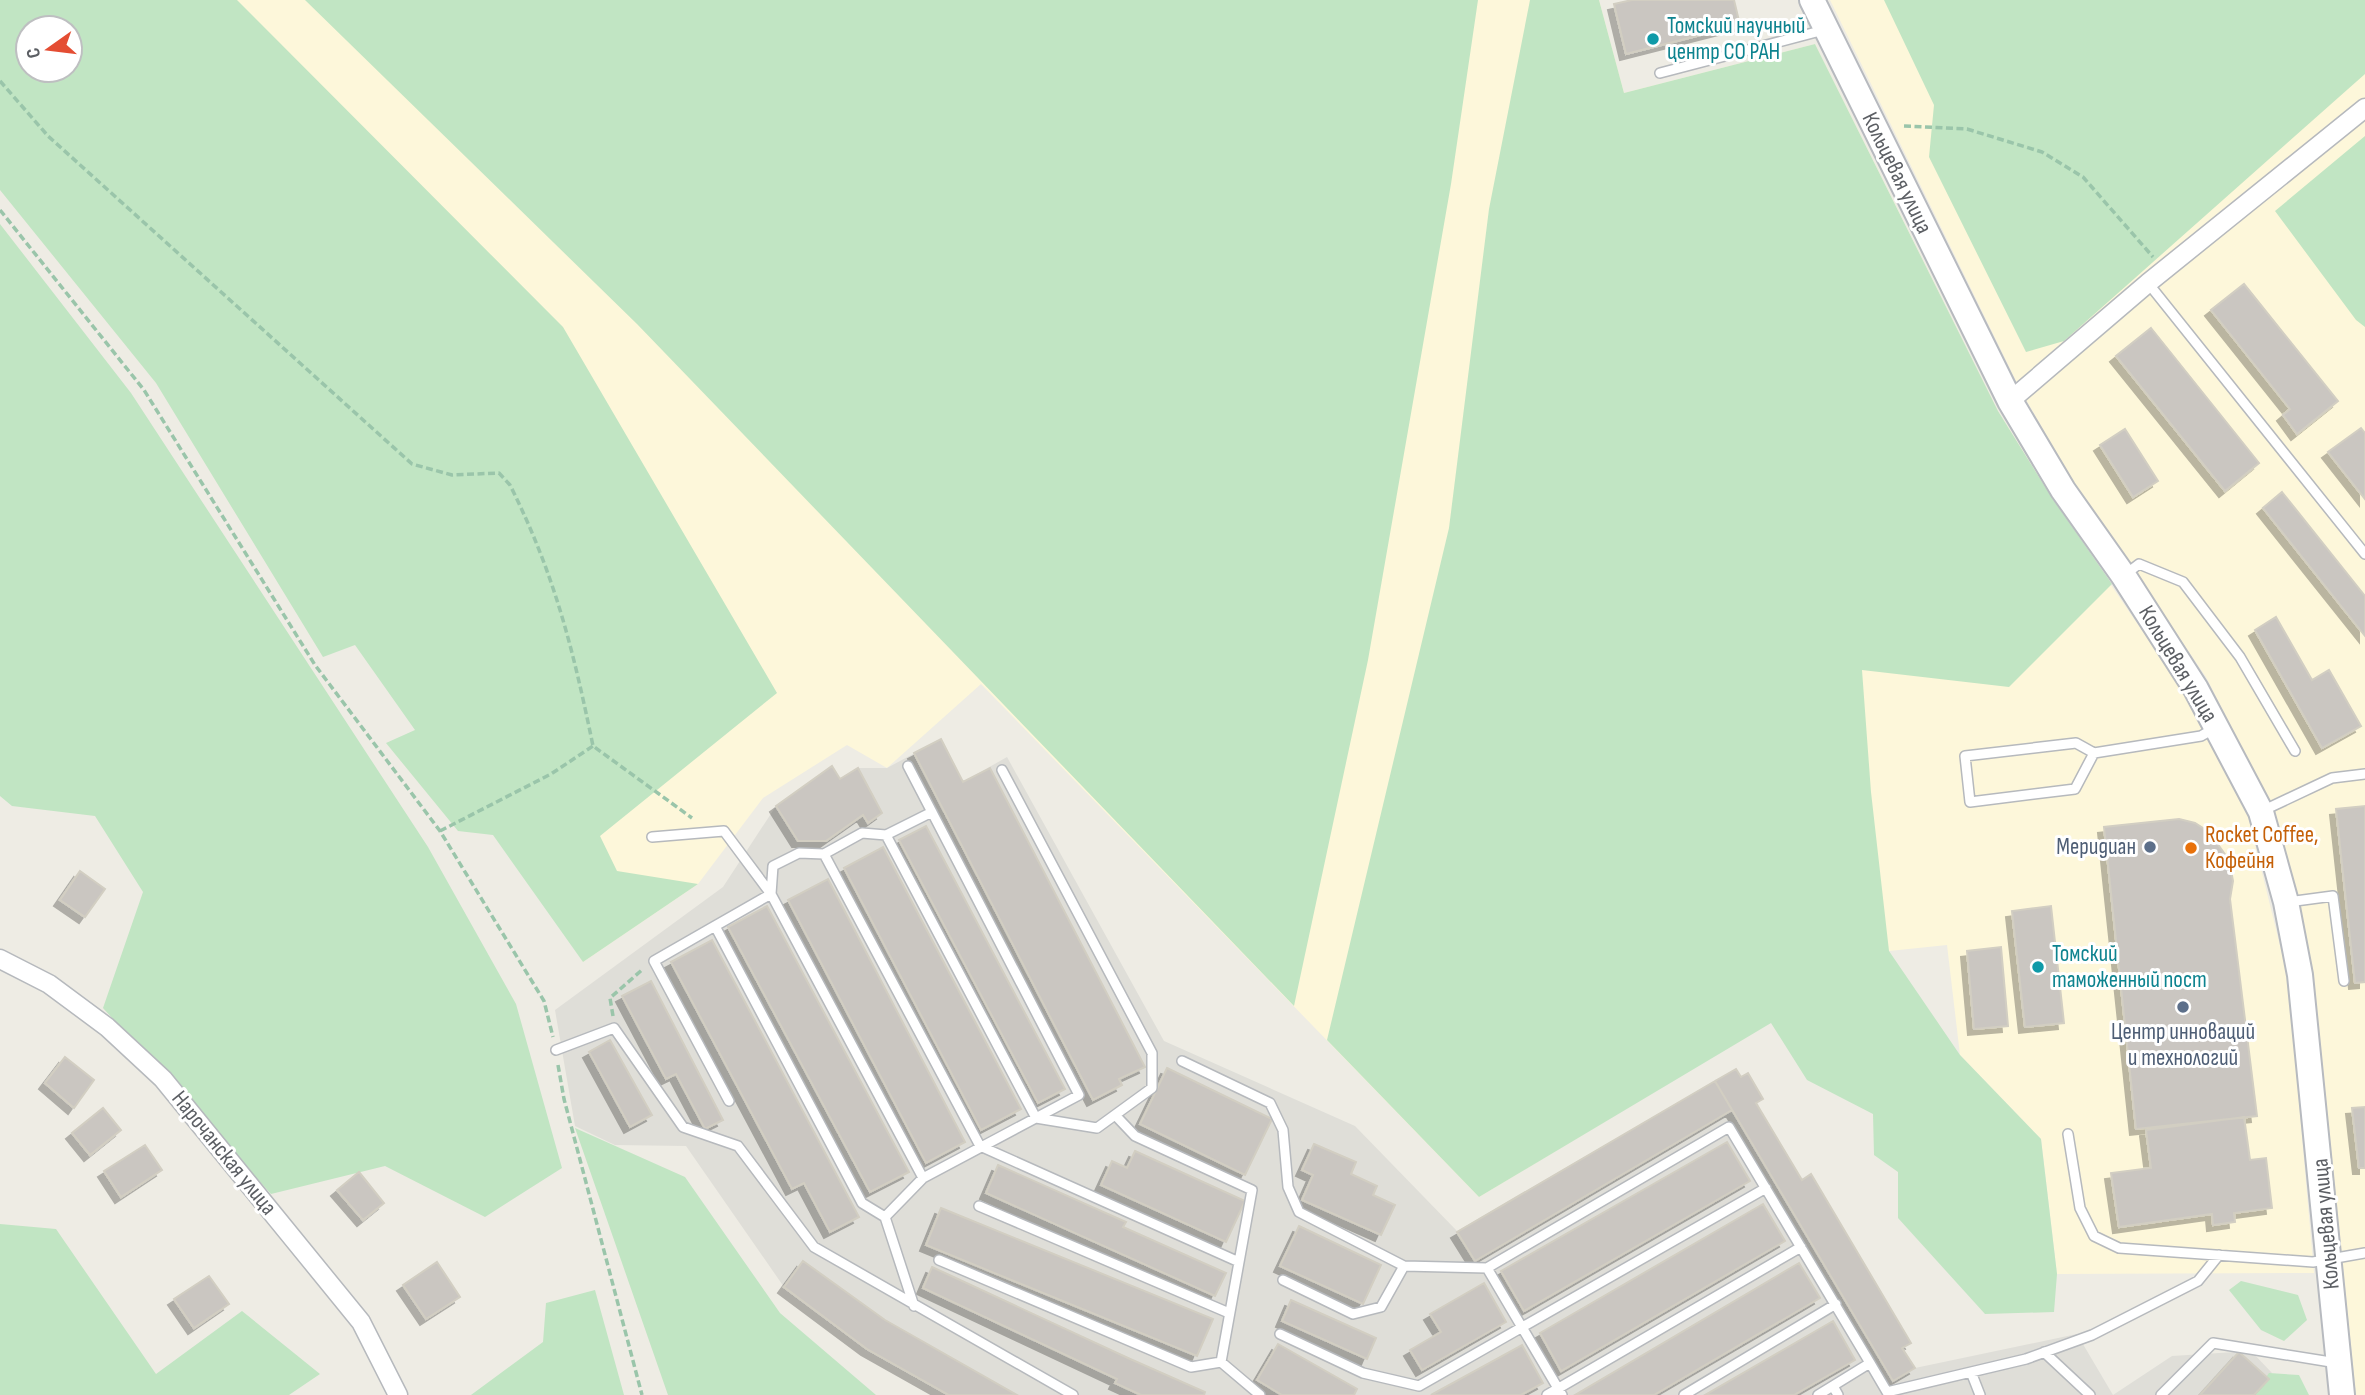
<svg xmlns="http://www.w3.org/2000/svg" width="2365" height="1395" font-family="'Sofia Sans Condensed',sans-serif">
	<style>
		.commercial { fill: #fdf7da }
		.industrial { fill: #dfded8 }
		.green { fill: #c1e5c3; fill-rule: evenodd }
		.building { fill: #cac6c1; stroke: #d2cec2; stroke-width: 2; filter: url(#shadow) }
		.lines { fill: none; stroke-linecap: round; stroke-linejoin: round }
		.lane-casing { stroke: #b6b9bd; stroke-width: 12 }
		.street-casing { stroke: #b6b9bd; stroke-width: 21 }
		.secondary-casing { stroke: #b7babf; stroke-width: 28 }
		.path { stroke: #9ac5aa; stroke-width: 3.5; stroke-dasharray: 7 3.5; stroke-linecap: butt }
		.lane { stroke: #fff; stroke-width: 9 }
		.street { stroke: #fff; stroke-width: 18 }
		.secondary { stroke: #fff; stroke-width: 24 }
		.culture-dot { fill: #0f9aa8; stroke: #fff; stroke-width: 2.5 }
		.service-dot { fill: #5c6f8a; stroke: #fff; stroke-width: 2.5 }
		.food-dot { fill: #e8710a; stroke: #fff; stroke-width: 2.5 }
		.labels { text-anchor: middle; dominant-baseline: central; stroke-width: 6; stroke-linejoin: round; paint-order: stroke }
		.culture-label { font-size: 23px; fill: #0d838f; stroke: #fff; text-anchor: start }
		.street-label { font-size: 23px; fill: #5c5f64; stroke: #fff }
		.food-label { font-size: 23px; fill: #c56008; stroke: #fff; text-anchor: start }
		.service-label { font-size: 23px; fill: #4e5e75; stroke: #fff; text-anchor: end }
	</style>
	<defs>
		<filter id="shadow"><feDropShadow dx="-6" dy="6" stdDeviation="0" flood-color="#0004"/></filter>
	</defs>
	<rect width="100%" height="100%" fill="#eeece4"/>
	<path class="commercial" d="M38 0H1599L1624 93 1815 44 1998 411 2052 498 2183 691 2248 816 2288 978 2314 1273 2057 1274 2041 1139 1960 1055 1947 945 1889 951 1479 1197 981 684 887 768 847 745 763 798 698 884 583 962 70 28Z
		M1830 0H2365V1395H2356L2313 972 2273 808 2206 677 2074 483 2021 391Z"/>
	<path class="industrial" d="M941 739 963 782 1007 757 1164 1041 1355 1126 1457 1231 1736 1069 1741 1077 1748 1073 1763 1099 1756 1103 1802 1180 1811 1174 1911 1343 1903 1348 1915 1368 2077 1334 2113 1395 2172 1356 2251 1351 2272 1373 2256 1395H949L867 1348 784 1287 686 1146 615 1145 575 1126 555 1010 723 887 776 806 832 766 840 779 858 768H887Z"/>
	<path class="green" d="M0 0H237L563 327 777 693 600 836 617 871 698 884 583 962 493 835 458 831 386 743 415 730 355 645 323 657 156 383 0 190ZM28 28H70V70H28Z
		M305 0H1478L1451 184 1368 660 1294 1006 637 324Z
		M1530 0H1599L1624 93 1815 44 1998 411 2052 498 2112 584 2009 687 1862 670 1871 792 1889 951 1960 1055 2041 1139 2057 1274 2054 1312 1985 1314 1898 1218V1172L1874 1155 1873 1114 1807 1080 1771 1023 1479 1197 1327 1040 1449 528 1489 209Z
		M1884 0H2365V74L2064 341 2026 352 1929 157 1934 105Z
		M2365 136V327L2356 320 2275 211Z
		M0 224 131 393 428 847 516 1004 562 1168 485 1217 385 1166 271 1194 103 1008 143 892 95 816 12 806 0 796Z
		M575 1128 685 1177 780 1313 876 1395H668Z
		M0 1224 56 1229 156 1374 242 1311 320 1374 289 1395H0Z
		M2241 1281 2298 1295 2307 1320 2284 1341 2261 1330 2229 1290Z
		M595 1290 624 1395H471L543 1342 546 1303Z
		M2269 1373 2299 1375 2309 1395H2253Z"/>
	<path class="building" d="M1632 0H1734L1740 25 1626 54 1614 4Z
		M2244 284 2338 401 2297 434 2283 415 2290 409 2211 310Z
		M2151 328 2259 463 2225 491 2116 356Z
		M2361 428 2365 433V499L2328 452Z
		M2125 429 2158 481 2133 497 2100 445Z
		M2282 492 2365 596V636L2263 508Z
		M2276 617 2312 680 2329 670 2361 726 2322 748 2255 630Z
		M941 739 963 782 990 768 1145 1067 1119 1079 1122 1085 1093 1100 914 753Z
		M832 766 840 779 858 768 882 813 868 823 863 815 826 841H798L776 806Z
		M2365 806V982L2355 983 2336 809Z
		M2179 819 2195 823 2209 832 2229 860 2233 881 2230 899 2257 1116 2136 1129 2104 827Z
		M926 826 1065 1089 1038 1103 899 840Z
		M883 847 1021 1109 981 1130 844 868Z
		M80 871 105 889 85 917 60 900Z
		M828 879 965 1142 926 1163 788 900Z
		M767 906 909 1172 870 1192 728 927Z
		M2051 906 2064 1023 2025 1027 2012 911Z
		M712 940 859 1217 830 1232 804 1183 792 1189 671 962Z
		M2001 947 2008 1026 1974 1029 1967 951Z
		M651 981 723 1120 705 1129 676 1074 666 1079 622 996Z
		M610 1040 652 1115 630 1127 589 1052Z
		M65 1057 94 1080 74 1108 45 1083Z
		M1167 1068 1272 1119 1245 1175 1140 1124Z
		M1736 1069 1741 1077 1748 1073 1763 1099 1756 1103 1802 1180 1811 1174 1911 1343 1902 1348 1915 1368 1893 1381 1715 1081Z
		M1715 1081 1732 1110 1475 1261 1457 1232Z
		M2365 1107V1168H2359L2352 1108Z
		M103 1108 121 1130 90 1155 72 1133Z
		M2244 1117 2250 1160 2266 1158 2272 1208 2234 1213 2235 1222 2213 1225 2212 1214 2119 1227 2111 1173 2151 1168 2146 1130Z
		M1727 1142 1750 1181 1524 1311 1501 1271Z
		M1314 1144 1356 1162 1351 1174 1377 1186 1373 1195 1395 1205 1381 1235 1302 1200 1313 1175 1302 1170Z
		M145 1145 162 1170 121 1197 104 1171Z
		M1135 1151 1245 1201 1226 1242 1101 1185 1112 1161 1127 1168Z
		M998 1165 1126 1222 1123 1227 1226 1273 1215 1296 986 1193Z
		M359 1172 384 1203 363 1220 337 1190Z
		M1763 1204 1785 1241 1561 1371 1540 1333Z
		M941 1208 1213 1319 1197 1356 926 1245Z
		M1299 1226 1381 1265 1363 1304 1280 1266Z
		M803 1261 885 1320 1017 1395H949L867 1349 784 1287Z
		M437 1262 460 1297 426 1319 403 1285Z
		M1799 1263 1820 1298 1654 1395H1575Z
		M932 1267 1128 1358 1205 1392 1204 1395H1141L1115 1383 1117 1379 923 1288Z
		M209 1276 229 1304 194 1328 174 1299Z
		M1484 1283 1506 1322 1422 1370 1410 1350 1441 1332 1430 1314Z
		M1291 1300 1376 1338 1367 1359 1282 1321Z
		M1833 1321 1855 1360 1794 1395H1705Z
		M1278 1344 1357 1389 1354 1395H1282L1257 1380Z
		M1522 1345 1543 1383 1521 1395H1431Z
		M2239 1352 2269 1379 2254 1395H2200Z"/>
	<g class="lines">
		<g class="lane-casing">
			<path id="lane" d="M1660 73 1824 30
				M2148 283 2365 554
				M2126 574 2139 564 2183 582 2240 657 2295 751
				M2094 753 2075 789 1970 802 1965 756 2076 743 2094 753 2201 736 2215 728
				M908 766 1079 1095 923 1178 885 1217 914 1306
				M2262 811 2332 778 2365 774
				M932 812 886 835 1036 1118 1097 1128 1152 1088V1053L1002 770
				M652 837 724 831 771 894 923 1178
				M824 854 980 1146 1239 1262
				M771 894 715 926 862 1203 885 1217
				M771 894 773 866 799 853 824 854 862 833 886 835
				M2288 902 2333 896 2344 981
				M715 926 654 961 729 1101
				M556 1050 614 1028 683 1127 738 1146 814 1247 1073 1395
				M1182 1061 1270 1103 1283 1130 1288 1187 1299 1212 1404 1266 1487 1268
				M1116 1116 1135 1136 1252 1190 1221 1362 1260 1395
				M2068 1134 2080 1208 2094 1236 2119 1248 2313 1262 2365 1253
				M979 1206 1229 1313
				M939 1260 1191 1367 1221 1362
				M1283 1280 1353 1314 1381 1307 1404 1266
				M1280 1334 1363 1373 1419 1386 1766 1188
				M2044 1352 2090 1395
				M1870 1363 1887 1392 2026 1359 2092 1335 2198 1281 2219 1255
				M1971 1372 1980 1395
				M1833 1386 1838 1395
				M1547 1395 1801 1247
				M1562 1395 1487 1268 1729 1127 1870 1363 1818 1395
				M1684 1395 1836 1304
				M2161 1395 2213 1343 2337 1363"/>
		</g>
		<g class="street-casing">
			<path id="street" d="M2010 401 2148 283 2365 108
				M0 959 49 984 107 1027 163 1079 361 1322 398 1395"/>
		</g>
		<g class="secondary-casing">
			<path id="secondary" d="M1812 0 2010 401 2063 490 2123 575 2196 689 2261 812 2286 902 2300 975 2342 1395"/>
		</g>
		<path class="path" d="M0 81 48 136 412 464 452 475 499 473 510 485C555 575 573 649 593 746L692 818
			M1904 126 1967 129 2042 152 2083 177 2153 257
			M0 210 144 390 315 665 440 831 544 1001 553 1037
			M440 831 551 774 593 746
			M613 1016 610 998 643 969
			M558 1065 564 1099 642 1395"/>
		<use href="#lane" class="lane"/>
		<use href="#street" class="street"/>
		<use href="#secondary" class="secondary"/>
	</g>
	<g class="culture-dot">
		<circle cx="1653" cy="39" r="7"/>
		<circle cx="2038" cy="967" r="7"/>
	</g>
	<g class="service-dot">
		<circle cx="2150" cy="847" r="7"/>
		<circle cx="2183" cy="1007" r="7"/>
	</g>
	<circle class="food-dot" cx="2191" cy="848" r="7"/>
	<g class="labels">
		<g class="culture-label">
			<text x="1667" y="26">Томский научный<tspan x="1667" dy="26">центр СО РАН</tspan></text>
			<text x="2052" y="954">Томский<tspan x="2052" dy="26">таможенный пост</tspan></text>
		</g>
		<g class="street-label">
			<text transform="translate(1897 173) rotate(64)">Кольцевая улица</text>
			<text transform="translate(2178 664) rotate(59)">Кольцевая улица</text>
			<text transform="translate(224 1153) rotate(51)">Нарочанская улица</text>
			<text transform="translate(2326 1224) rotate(-95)">Кольцевая улица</text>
		</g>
		<g class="food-label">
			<text x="2205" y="835">Rocket Coffee,<tspan x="2205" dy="26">Кофейня</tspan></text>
		</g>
		<g class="service-label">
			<text x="2136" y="847">Меридиан</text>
			<text x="2183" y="1032" text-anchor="middle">Центр инноваций<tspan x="2183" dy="26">и технологий</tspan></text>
		</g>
	</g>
	<g transform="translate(49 49) rotate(256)"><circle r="33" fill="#ffffff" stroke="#bebfc1" stroke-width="2"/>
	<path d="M0-5L12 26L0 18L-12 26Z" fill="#e44d33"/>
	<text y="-10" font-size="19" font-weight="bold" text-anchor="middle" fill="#5c5f64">С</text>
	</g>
</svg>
